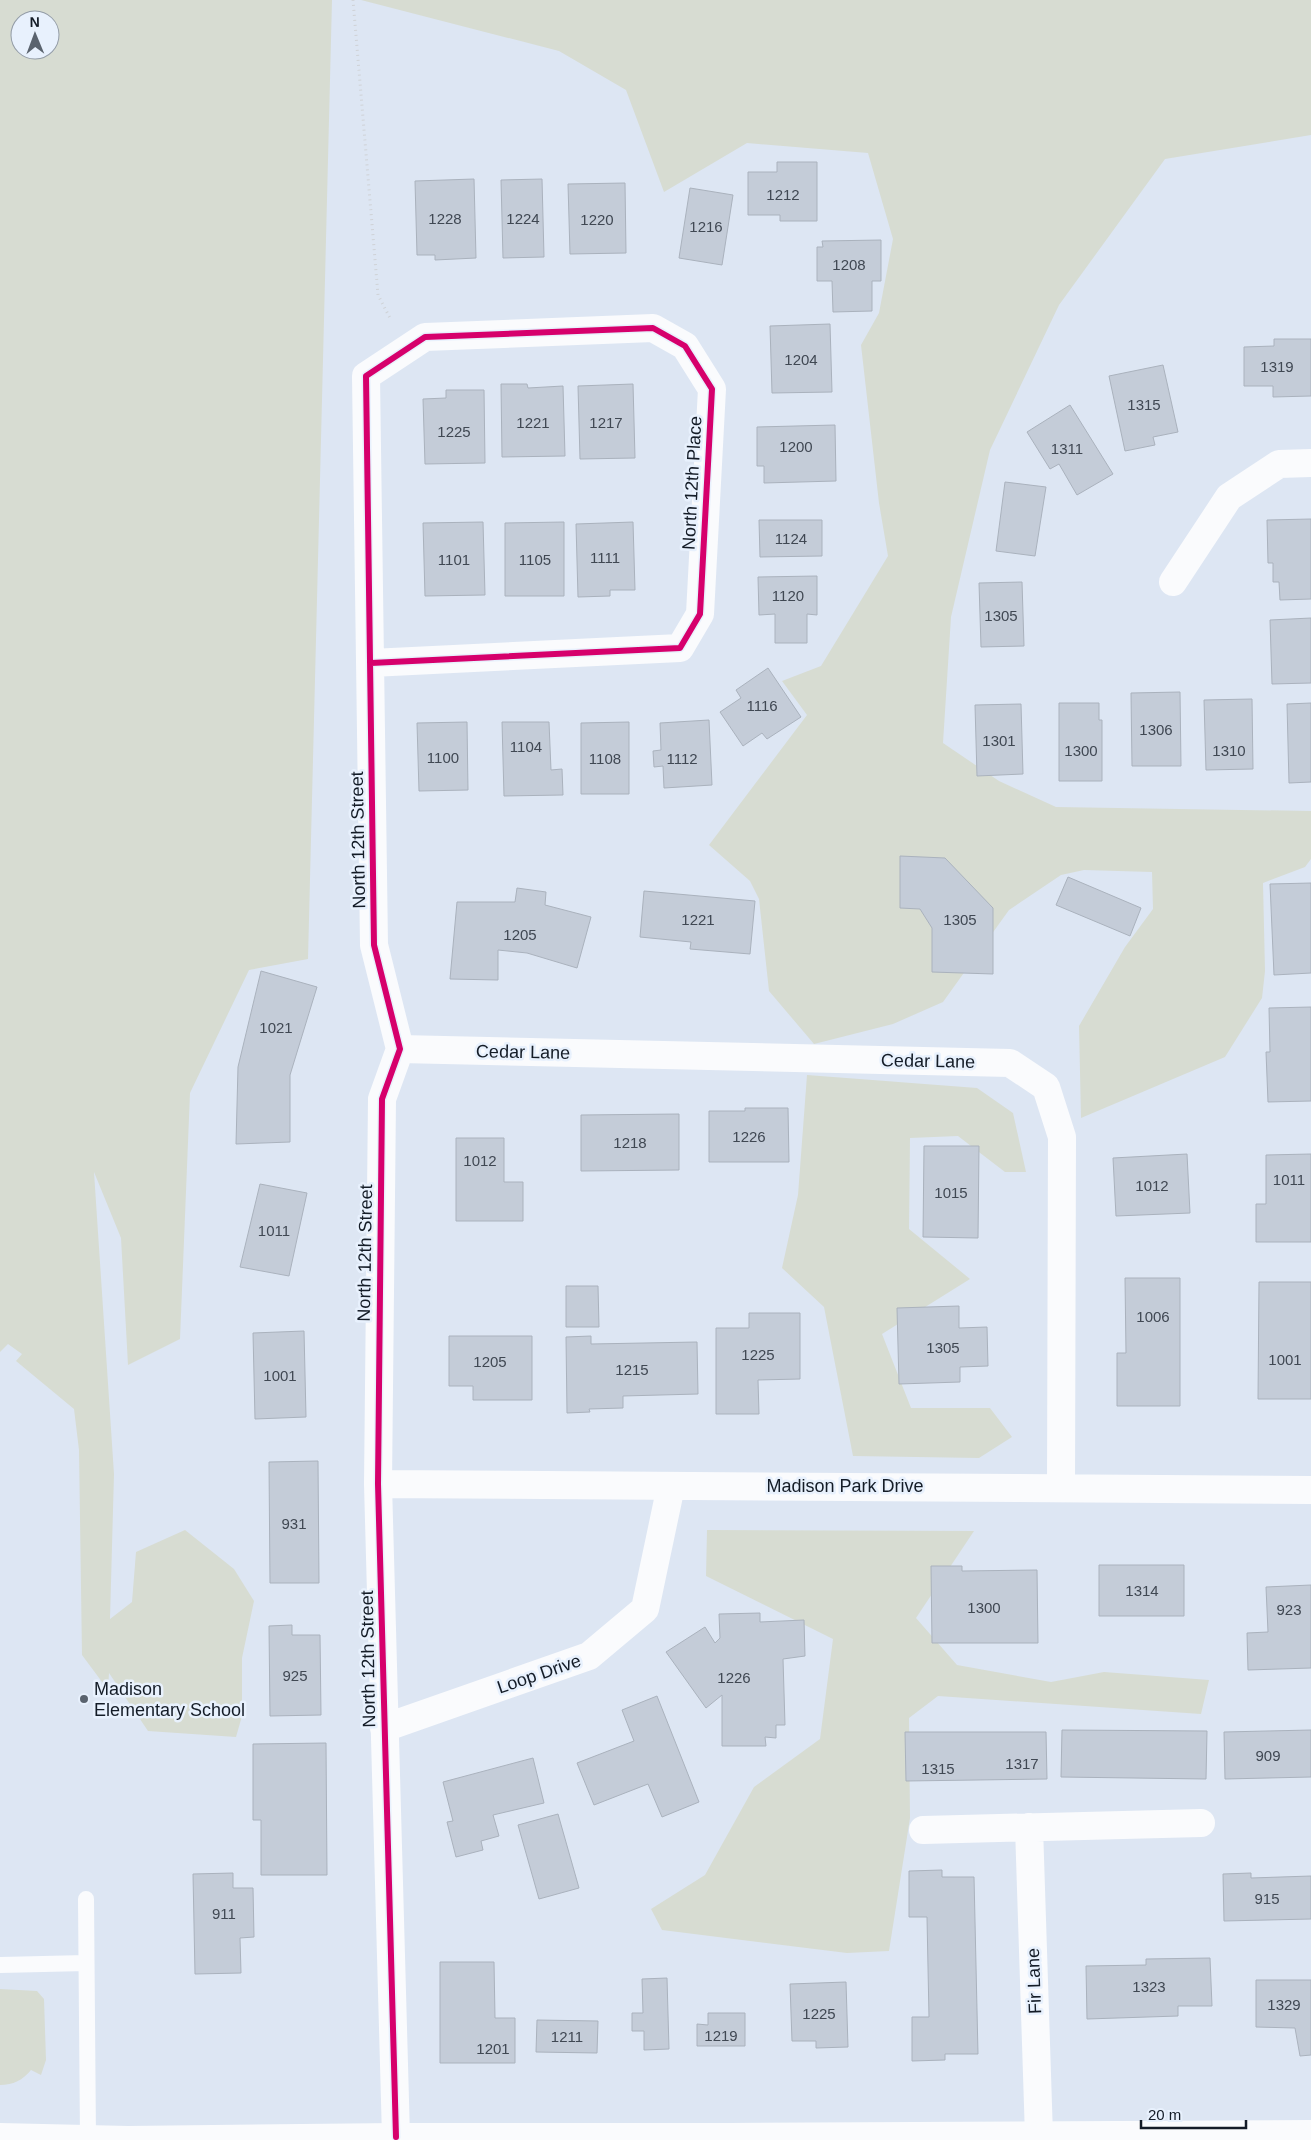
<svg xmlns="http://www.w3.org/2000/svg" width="1311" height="2140" font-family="Helvetica,sans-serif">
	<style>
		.green { fill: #d7dcd2; fill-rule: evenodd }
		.building { fill: #c4ccd8; stroke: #aab2bd }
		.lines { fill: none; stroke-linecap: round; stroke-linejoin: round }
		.path { stroke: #cfd2d6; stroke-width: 3; stroke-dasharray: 1 4; stroke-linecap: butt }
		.service { stroke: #fafbfd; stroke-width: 16 }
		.minor { stroke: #fafbfd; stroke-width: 28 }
		.tertiary { stroke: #fafbfd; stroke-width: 28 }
		.cycleway-casing { stroke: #e8f1fd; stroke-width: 9 }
		.cycleway { stroke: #d6006c; stroke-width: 6 }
		.poi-dot { fill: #5a636e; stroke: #e8f1fd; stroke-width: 2 }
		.labels { text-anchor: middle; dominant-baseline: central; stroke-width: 5; stroke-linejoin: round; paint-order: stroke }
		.number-label { font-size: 15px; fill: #404853 }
		.street-label { font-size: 18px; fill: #141c27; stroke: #e8f1fd }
		.poi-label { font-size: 18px; fill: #141c27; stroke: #e8f1fd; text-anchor: start }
	</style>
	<rect width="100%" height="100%" fill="#dde6f3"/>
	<path class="green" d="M0 0H332L308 959 249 970 190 1093 180 1339 128 1365 121 1238 94 1172 114 1474 110 1619 132 1602 136 1552 185 1530 234 1569 254 1601 242 1658V1716L236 1737 148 1731 109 1673 108 1690 82 1655 79 1450 74 1409 16 1361 22 1354 8 1344 0 1352ZM20 20H50V50H20Z
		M361 0H1311V135L1165 159 1059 305 990 450 951 617 943 743 999 781 1056 807 1311 811V859L1305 867 1263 883 1265 971 1262 998 1225 1057 1081 1118 1079 1026 1125 947 1153 909 1152 872 1084 870 1061 875 1009 910 943 1002 893 1024 814 1044 769 991 759 899 750 881 709 845 807 715 782 681 821 666 888 556 879 503 861 345 879 313 893 239 868 153 747 143 664 192 626 90 559 51Z
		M807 1075 977 1088 1013 1113 1026 1172H1005L958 1136 910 1138 909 1229 970 1279 882 1334 911 1408H990L1012 1437 979 1458 853 1456 824 1307 782 1268 798 1195Z
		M707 1530 974 1531 916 1618 957 1665 1051 1682 1104 1672 1209 1680 1201 1714 938 1696 909 1718 910 1818 889 1951 847 1953 662 1930 651 1909 705 1875 754 1787 820 1739 833 1639 706 1576Z
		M0 1989 37 1991 44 1999 46 2060 41 2075 31 2070C23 2080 13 2085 0 2085Z"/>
	<path class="building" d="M777 162H817V221H780V215H748V172H777Z
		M474 179 476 258 435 260V255H417L415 181Z
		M542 179 544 257 503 258 501 180Z
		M625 183 626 253 570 254 568 184Z
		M690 188 733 195 722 265 679 258Z
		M881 240V281H872V311L833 312 832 281H817V247H823L822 241Z
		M830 324 832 392 772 393 770 326Z
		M1274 339H1311V396L1273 397V386H1244V347L1274 346Z
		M1163 365 1178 432 1153 437 1155 445 1125 451 1109 376Z
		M501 384H527L528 388 563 386 565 456 502 457Z
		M633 384 635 458 580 459 578 386Z
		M446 390H484L485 463 425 464 423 399 446 398Z
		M1070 405 1113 474 1077 495 1059 464 1050 469 1027 432Z
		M835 425 836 481 764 483V466H757V427Z
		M1005 482 1046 487 1035 556 996 551Z
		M1311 519V599L1280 600 1279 582H1273V563H1268L1267 520Z
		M759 520H822V556L760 557Z
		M483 522 485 595 425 596 423 523Z
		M564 522V596H505V523Z
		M633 522 635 590H610V596L578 597 576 524Z
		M817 576V615L807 614V643H775V614L759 615 758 577Z
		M1022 582 1024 646 981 647 979 583Z
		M1311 618V683L1272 684 1270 620Z
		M768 668 801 717 767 739 762 733 743 746 720 712 741 698 736 690Z
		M1180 692 1181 766H1132L1131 693Z
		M1252 699 1253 769 1206 770 1204 700Z
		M1059 703H1099V720H1102V781H1059Z
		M1311 703V782L1289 783 1287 704Z
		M1021 704 1023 774 977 776 975 705Z
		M709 720 712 785 664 788 663 766 654 767 653 751 661 750 660 723Z
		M467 722 468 790 419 791 417 723Z
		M502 722H549L551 770 562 769 563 795 504 796Z
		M629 722V794H581V723Z
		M900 856 945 858 993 908V974L932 972V928L920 909 900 908Z
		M1068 877 1141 908 1130 936 1056 905Z
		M1311 883V973L1274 975 1270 884Z
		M517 888 546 892 545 905 591 917 577 968 527 953 498 950V980L450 979 457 902H515Z
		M644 891 755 901 750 954 690 949 691 942 640 937Z
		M261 971 317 987 290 1075V1142L236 1144 238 1067Z
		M1311 1007V1101L1268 1102 1266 1052H1270L1269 1008Z
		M745 1108H788L789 1162H709V1111H745Z
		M679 1114V1170L581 1171V1115Z
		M456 1138H504V1182H523V1221H456Z
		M924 1146H979L978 1238 923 1237Z
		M1187 1154 1190 1213 1116 1216 1113 1158Z
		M1311 1154V1242H1256V1204H1266V1155Z
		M260 1184 307 1193 289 1276 240 1267Z
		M1125 1278H1180V1406H1117V1353H1126Z
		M1259 1282H1311V1399H1258Z
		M566 1286H598L599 1327H566Z
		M959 1306V1328L987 1327 988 1366 960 1367V1382L899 1384 897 1308Z
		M749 1313H800V1379L758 1380 759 1414H716V1328H749Z
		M304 1331 306 1417 255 1419 253 1333Z
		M449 1336H532V1400H473V1386H449Z
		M591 1336V1344L697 1342 698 1394 623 1396V1408L589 1409 590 1412 567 1413 566 1337Z
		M318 1461 319 1583H270L269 1462Z
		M1099 1565H1184V1616H1099Z
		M931 1566H962V1571L1037 1570 1038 1643H932Z
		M1311 1585V1668L1248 1670 1247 1633 1268 1632 1266 1587Z
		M760 1613V1622L804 1620 805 1656 783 1659 785 1725H776V1738L765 1737 766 1746H722V1695L706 1708 666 1652 705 1627 715 1643 720 1638 719 1614Z
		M292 1625V1635H320L321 1715 270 1716 269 1626Z
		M657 1696 699 1802 662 1817 648 1784 594 1805 577 1763 634 1741 622 1710Z
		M1062 1730 1207 1731 1206 1779 1061 1777Z
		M1311 1730V1777L1225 1779 1224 1732Z
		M905 1732H1046L1047 1779 906 1781Z
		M326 1743 327 1875H261V1820H253V1744Z
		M533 1758 544 1803 493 1815 499 1836 481 1841 483 1850 456 1857 447 1822 453 1821 443 1782Z
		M558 1814 579 1888 539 1899 518 1825Z
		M942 1870V1877H974L978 2054H945V2060L912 2061V2017H929L927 1917H909V1871Z
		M233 1873V1888H253L254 1937 240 1938 241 1973 195 1974 193 1874Z
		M1251 1873V1878L1311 1876V1919L1224 1921 1223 1874Z
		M1210 1958 1212 2006H1178V2016L1087 2019 1086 1966 1146 1965V1959Z
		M440 1962H494L495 2018H515V2063H440Z
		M667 1978 669 2049 644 2050V2031H632V2013H643L642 1979Z
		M1256 1980H1311V2055L1300 2056 1295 2028 1256 2027Z
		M846 1982 848 2047 816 2048V2041H792L790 1984Z
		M708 2013H745V2046H697V2024L708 2025Z
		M537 2020 598 2021 597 2053 536 2052Z"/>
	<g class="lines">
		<path class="path" d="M353 0 378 295 391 320"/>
		<path class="service" d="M86 1899 88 2139
			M0 1965 86 1963"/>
		<path class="minor" d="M1173 582 1229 497 1279 464 1311 463
			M371 663 680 648 700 614 712 389 685 346 653 328 425 337 366 376 374 945 400 1049 382 1099 378 1484 396 2137
			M400 1049 1010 1063 1046 1087 1062 1137 1061 1487
			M378 1484 1311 1490
			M384 1728 589 1656 645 1609 671 1486
			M1029 1827 1039 2136
			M923 1830 1201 1823"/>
		<path class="tertiary" d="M0 2137 128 2140 396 2137H730L1311 2134"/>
		<g class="cycleway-casing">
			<path id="cycleway" d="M371 663 680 648 700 614 712 389 685 346 653 328 425 337 366 376 374 945 400 1049 382 1099 378 1484 396 2137"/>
		</g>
		<use href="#cycleway" class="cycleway"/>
	</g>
	<circle class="poi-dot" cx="84" cy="1699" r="5"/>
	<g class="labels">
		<g class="number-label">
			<text x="783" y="194">1212</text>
			<text x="445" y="218">1228</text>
			<text x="523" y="218">1224</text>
			<text x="597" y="219">1220</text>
			<text x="706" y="226">1216</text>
			<text x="849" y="264">1208</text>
			<text x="801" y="359">1204</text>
			<text x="1277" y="366">1319</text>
			<text x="1144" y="404">1315</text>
			<text x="533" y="422">1221</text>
			<text x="606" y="422">1217</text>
			<text x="454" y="431">1225</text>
			<text x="796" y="446">1200</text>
			<text x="1067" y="448">1311</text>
			<text x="791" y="538">1124</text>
			<text x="605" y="557">1111</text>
			<text x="454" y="559">1101</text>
			<text x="535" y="559">1105</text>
			<text x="788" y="595">1120</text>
			<text x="1001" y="615">1305</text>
			<text x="762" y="705">1116</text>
			<text x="1156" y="729">1306</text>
			<text x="999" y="740">1301</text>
			<text x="526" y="746">1104</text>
			<text x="1081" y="750">1300</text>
			<text x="1229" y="750">1310</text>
			<text x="443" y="757">1100</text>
			<text x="605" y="758">1108</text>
			<text x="682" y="758">1112</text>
			<text x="698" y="919">1221</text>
			<text x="960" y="919">1305</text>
			<text x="520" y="934">1205</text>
			<text x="276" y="1027">1021</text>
			<text x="749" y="1136">1226</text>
			<text x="630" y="1142">1218</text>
			<text x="480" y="1160">1012</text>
			<text x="1289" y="1179">1011</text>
			<text x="1152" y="1185">1012</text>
			<text x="951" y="1192">1015</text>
			<text x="274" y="1230">1011</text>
			<text x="1153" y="1316">1006</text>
			<text x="943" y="1347">1305</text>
			<text x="758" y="1354">1225</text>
			<text x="1285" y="1359">1001</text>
			<text x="490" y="1361">1205</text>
			<text x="632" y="1369">1215</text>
			<text x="280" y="1375">1001</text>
			<text x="294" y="1523">931</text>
			<text x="1142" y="1590">1314</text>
			<text x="984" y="1607">1300</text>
			<text x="1289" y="1609">923</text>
			<text x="295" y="1675">925</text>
			<text x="734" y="1677">1226</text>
			<text x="1268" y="1755">909</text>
			<text x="1022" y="1763">1317</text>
			<text x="938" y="1768">1315</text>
			<text x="1267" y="1898">915</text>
			<text x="224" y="1913">911</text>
			<text x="1149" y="1986">1323</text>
			<text x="1284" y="2004">1329</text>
			<text x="819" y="2013">1225</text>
			<text x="721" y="2035">1219</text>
			<text x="567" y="2036">1211</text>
			<text x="493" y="2048">1201</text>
		</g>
		<g class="street-label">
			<text transform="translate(692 483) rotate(-87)">North 12th Place</text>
			<text transform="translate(358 840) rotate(-91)">North 12th Street</text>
			<text transform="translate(523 1052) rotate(1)">Cedar Lane</text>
			<text transform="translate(928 1061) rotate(1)">Cedar Lane</text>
			<text transform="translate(365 1253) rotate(-89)">North 12th Street</text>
			<text x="845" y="1486">Madison Park Drive</text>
			<text transform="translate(368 1659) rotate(-91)">North 12th Street</text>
			<text transform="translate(539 1674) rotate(-19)">Loop Drive</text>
			<text transform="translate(1034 1981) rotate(-92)">Fir Lane</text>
		</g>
		<g class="poi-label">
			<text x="94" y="1689">Madison<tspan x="94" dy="21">Elementary School</tspan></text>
		</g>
	</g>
	<g transform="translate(35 35) rotate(359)"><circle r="24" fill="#e8f1fd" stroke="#939ca7"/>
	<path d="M0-4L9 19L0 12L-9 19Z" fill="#5a636e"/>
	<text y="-8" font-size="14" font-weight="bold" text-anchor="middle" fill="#141c27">N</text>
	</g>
	<path d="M1141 2120v8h105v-8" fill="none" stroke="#141c27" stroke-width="2.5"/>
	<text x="1148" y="2120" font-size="15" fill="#141c27" stroke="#e8f1fd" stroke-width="4" paint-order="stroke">20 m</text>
</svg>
